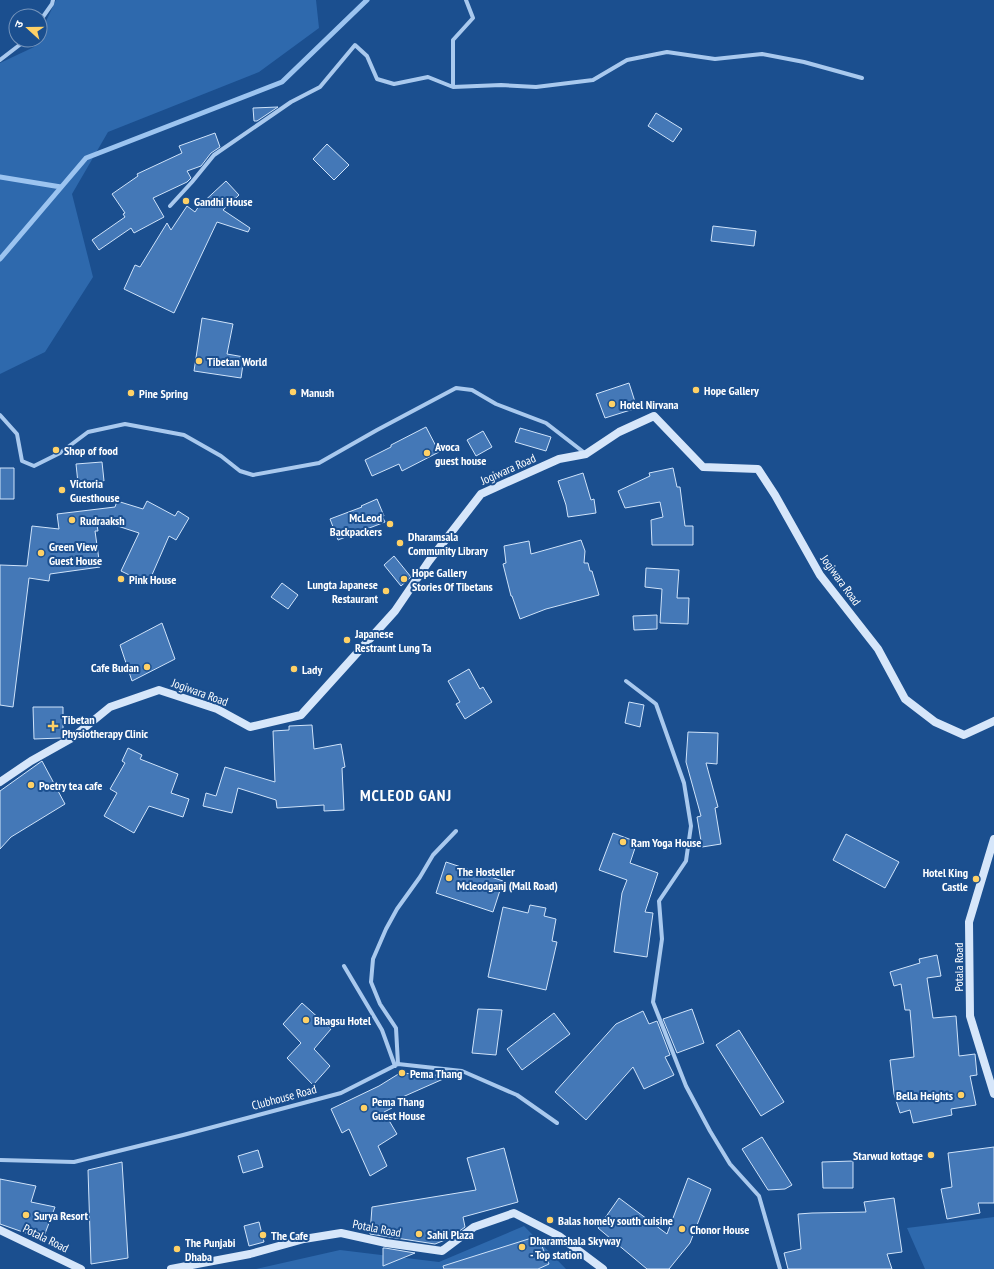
<svg xmlns="http://www.w3.org/2000/svg" width="994" height="1269" font-family="'PT Sans Narrow','Noto Sans Devanagari',sans-serif">
	<style>
		.green { fill: #2e69ad }
		.lines { fill: none; stroke-linecap: round; stroke-linejoin: round }
		.stream { stroke: #9cc4f0; stroke-width: 5 }
		.building { fill: #4478b7; stroke: #cfe3fa }
		.street { stroke: #a9c9ee; stroke-width: 4 }
		.secondary { stroke: #d6e6fa; stroke-width: 8 }
		.poi-dot { fill: #ffd166; stroke: #1b4f8f; stroke-width: 1.5 }
		.labels { text-anchor: middle; dominant-baseline: central; stroke-width: 4; stroke-linejoin: round; paint-order: stroke }
		.poi-label { font-size: 12px; font-weight: bold; fill: #fff; stroke: #1b4f8f; text-anchor: start }
		.street-label { font-size: 12px; fill: #fff; stroke: #1b4f8f }
		.district-label { font-size: 16px; font-weight: bold; letter-spacing: 1px; fill: #fff; stroke: #1b4f8f }
	</style>
	<rect width="100%" height="100%" fill="#1b4f8f"/>
	<path class="green" d="M56 0H316L319 28 259 72 108 132 72 194 93 277 45 352 0 374V63L34 47 37 40H40V34Z
		M994 1217V1269H925L907 1228Z
		M524 1226 566 1269H256L340 1250 439 1262Z"/>
	<g class="lines">
		<path class="stream" d="M0 177 61 187
			M0 259 86 158 282 82 367 0"/>
	</g>
	<path class="building" d="M278 107 257 121H254L253 108Z
		M656 113 682 129 673 142 648 126Z
		M215 133 220 147 211 153 201 166 187 171 191 178 187 182 153 198 164 217 134 233 131 228 99 250 92 240 125 217 123 214 125 213 112 194 138 176 137 174 182 153 179 146Z
		M327 144 349 165 334 180 313 159Z
		M226 181 239 195 223 210 250 228 248 232 217 222 174 313 124 289 135 265 140 267 167 223 171 230 187 206 195 212 199 206Z
		M713 226 756 231 754 246 711 241Z
		M202 318 233 324 227 354 244 357 241 378 194 371Z
		M629 383 637 408 605 418 596 394Z
		M426 427 439 452 402 471 399 464 372 476 365 460 391 447V445Z
		M520 428 551 437 546 451 515 442Z
		M483 431 492 447 476 456 467 440Z
		M102 462 104 481 78 483 76 464Z
		M0 468H14V499H0Z
		M673 468 677 487H680L685 526H693V545H652L651 520 663 517 660 502 625 508 618 491 650 476 649 473Z
		M583 473 591 500 594 499 596 513 568 517 566 505 558 481Z
		M377 499 384 516H382L385 522 338 540 330 519 362 507 361 506Z
		M117 501 143 509 147 501 175 516 178 511 189 518 176 540 169 536 148 584 121 571 139 533 96 519 98 531H95L100 567 50 574 49 581 29 578 13 707 0 705V565L27 566 32 526 59 529 57 514 115 507Z
		M581 540 585 551 584 563H588L590 571H592L599 595 546 609 520 619 512 596H511L503 564 506 563 504 546 529 541 531 554Z
		M394 556 411 577 401 586 384 565Z
		M646 568 679 570 677 598H689L688 624 660 623 662 589 645 587Z
		M282 583 298 595 288 609 271 597Z
		M657 615V629L634 630 633 616Z
		M162 623 175 659 132 681 120 645Z
		M469 669 480 689 483 687 492 702 465 719 456 704 460 702 448 681Z
		M629 702 644 705 640 727 625 723Z
		M33 707H63V737L61 738 34 739Z
		M312 725 314 749 341 744 345 767 342 768 344 810 324 811V805L277 808 276 800 238 788 232 813 203 806 206 793 216 796 225 767 275 782 273 731 289 730V726Z
		M688 732 718 733 717 764 706 763 718 807 715 808 721 844 702 847 697 817 701 816 686 762Z
		M128 748 142 755 140 759 178 774 171 793 189 799 183 817 149 806 134 833 104 816 117 793 110 789 125 763 122 761Z
		M42 761 65 804 11 837 0 849V791Z
		M613 833 637 842 630 863 658 873 645 912 653 913 647 957 614 952 622 893 627 880 599 870Z
		M846 834 899 862 885 888 833 860Z
		M446 862 503 881 493 912 436 893Z
		M530 905 546 908 544 916 556 919 552 941 557 942 546 990 488 977 503 907 528 913Z
		M937 955 941 976 927 978 933 1018 956 1016 959 1056 975 1054 977 1075 970 1076 976 1105 951 1109 952 1115 913 1123 910 1110 900 1113 894 1094 890 1060 914 1057 910 1010H905L901 984 894 986 890 972 920 963 919 959Z
		M302 1003 331 1029 314 1049 330 1066 313 1085 287 1058 301 1043 283 1024Z
		M478 1009 502 1010 496 1055 472 1053Z
		M692 1009 704 1043 677 1053 663 1019Z
		M643 1011 649 1024 657 1021 670 1055 665 1057 674 1075 644 1089 633 1067 586 1120 555 1092 616 1024Z
		M554 1013 570 1034 522 1070 507 1049Z
		M739 1030 784 1102 761 1116 716 1045Z
		M400 1073 450 1076 389 1103 392 1108 384 1112 397 1134 378 1146 387 1166 370 1176 349 1129 342 1133 331 1109 379 1086Z
		M762 1137 792 1185 785 1189 768 1190 742 1149Z
		M994 1147V1203H978L980 1213 947 1219 941 1189 952 1187 948 1153Z
		M504 1148 518 1202 463 1217 465 1227 450 1238 435 1244 370 1234 372 1207 476 1190 467 1158Z
		M258 1150 263 1167 243 1173 238 1156Z
		M853 1161V1188H823L822 1162Z
		M122 1162 128 1258 91 1264 88 1170Z
		M688 1178 711 1189 690 1243 669 1269H647L598 1228 619 1198 667 1234Z
		M0 1179 36 1186 31 1202 55 1207 43 1239 0 1224Z
		M894 1198 902 1252 887 1254 892 1269H788L784 1253 801 1249 798 1214 812 1213 866 1212 864 1202Z
		M259 1222 264 1242 249 1246 244 1226Z
		M538 1236 549 1264 538 1269H444L443 1266Z
		M383 1248H385L415 1253 383 1266Z"/>
	<g class="lines">
		<path class="street" d="M40 21 52 4 53 0
			M0 60 26 40
			M453 87V40L473 18 466 0
			M170 206 192 182 214 155 291 102 320 87 355 45 367 56 377 79 394 84 428 77 453 87 501 85 536 87 593 80 627 60 667 52 715 59 762 54 804 62 862 78
			M0 415 17 434 22 461 34 466 60 453 88 432 125 424 184 435 221 456 240 471 253 475 319 463 377 430 456 388 472 390 496 404 546 423 586 454
			M626 681 656 704 684 783 691 826 686 861 659 901 662 939 653 1002 686 1086 710 1131 730 1164 759 1196 780 1269
			M344 966 382 1030 395 1066
			M398 1064 396 1028 380 1004 371 982 373 959 386 929 397 909 420 877 433 855 456 831
			M0 1160 74 1162 183 1135 341 1093 398 1064 462 1071 517 1095 557 1123"/>
		<path class="secondary" d="M0 782 31 761 72 738 110 707 159 690 217 709 250 727 301 715 395 611 429 561 481 494 559 459 586 454 619 432 654 416 703 467 758 469 775 495 820 575 878 649 905 699 935 722 964 735 994 721
			M994 839 969 922 970 1016 994 1094
			M0 1230 81 1269
			M171 1269 250 1254 304 1239 341 1233 386 1243 442 1251 474 1227 514 1213 559 1236 603 1269"/>
	</g>
	<g class="poi-dot">
		<circle cx="186" cy="201" r="4"/>
		<circle cx="199" cy="361" r="4"/>
		<circle cx="696" cy="390" r="4"/>
		<circle cx="293" cy="392" r="4"/>
		<circle cx="131" cy="393" r="4"/>
		<circle cx="612" cy="404" r="4"/>
		<circle cx="56" cy="450" r="4"/>
		<circle cx="427" cy="453" r="4"/>
		<circle cx="62" cy="490" r="4"/>
		<circle cx="72" cy="520" r="4"/>
		<circle cx="390" cy="524" r="4"/>
		<circle cx="400" cy="543" r="4"/>
		<circle cx="41" cy="553" r="4"/>
		<circle cx="121" cy="579" r="4"/>
		<circle cx="404" cy="579" r="4"/>
		<circle cx="386" cy="591" r="4"/>
		<circle cx="347" cy="640" r="4"/>
		<circle cx="147" cy="667" r="4"/>
		<circle cx="294" cy="669" r="4"/>
		<path d="M51 720h4v4h4v4h-4v4h-4v-4h-4v-4h4z"/>
		<circle cx="31" cy="785" r="4"/>
		<circle cx="623" cy="842" r="4"/>
		<circle cx="449" cy="878" r="4"/>
		<circle cx="976" cy="879" r="4"/>
		<circle cx="306" cy="1020" r="4"/>
		<circle cx="402" cy="1073" r="4"/>
		<circle cx="961" cy="1095" r="4"/>
		<circle cx="364" cy="1108" r="4"/>
		<circle cx="931" cy="1155" r="4"/>
		<circle cx="26" cy="1215" r="4"/>
		<circle cx="550" cy="1220" r="4"/>
		<circle cx="682" cy="1229" r="4"/>
		<circle cx="419" cy="1234" r="4"/>
		<circle cx="263" cy="1235" r="4"/>
		<circle cx="522" cy="1247" r="4"/>
		<circle cx="177" cy="1249" r="4"/>
	</g>
	<g class="labels">
		<g class="poi-label">
			<text x="194" y="201">Gandhi House</text>
			<text x="207" y="361">Tibetan World</text>
			<text x="704" y="390">Hope Gallery</text>
			<text x="301" y="392">Manush</text>
			<text x="139" y="393">Pine Spring</text>
			<text x="620" y="404">Hotel Nirvana</text>
			<text x="435" y="446">Avoca<tspan x="435" dy="14">guest house</tspan></text>
			<text x="64" y="450">Shop of food</text>
			<text x="70" y="483">Victoria<tspan x="70" dy="14">Guesthouse</tspan></text>
			<text x="382" y="517" text-anchor="end">McLeod<tspan x="382" dy="14">Backpackers</tspan></text>
			<text x="80" y="520">Rudraaksh</text>
			<text x="408" y="536">Dharamsala<tspan x="408" dy="14">Community Library</tspan></text>
			<text x="49" y="546">Green View<tspan x="49" dy="14">Guest House</tspan></text>
			<text x="412" y="572">Hope Gallery<tspan x="412" dy="14">Stories Of Tibetans</tspan></text>
			<text x="129" y="579">Pink House</text>
			<text x="378" y="584" text-anchor="end">Lungta Japanese<tspan x="378" dy="14">Restaurant</tspan></text>
			<text x="355" y="633">Japanese<tspan x="355" dy="14">Restraunt Lung Ta</tspan></text>
			<text x="139" y="667" text-anchor="end">Cafe Budan</text>
			<text x="302" y="669">Lady</text>
			<text x="62" y="719">Tibetan<tspan x="62" dy="14">Physiotherapy Clinic</tspan></text>
			<text x="39" y="785">Poetry tea cafe</text>
			<text x="631" y="842">Ram Yoga House</text>
			<text x="457" y="871">The Hosteller<tspan x="457" dy="14">Mcleodganj (Mall Road)</tspan></text>
			<text x="968" y="872" text-anchor="end">Hotel King<tspan x="968" dy="14">Castle</tspan></text>
			<text x="314" y="1020">Bhagsu Hotel</text>
			<text x="410" y="1073">Pema Thang</text>
			<text x="953" y="1095" text-anchor="end">Bella Heights</text>
			<text x="372" y="1101">Pema Thang<tspan x="372" dy="14">Guest House</tspan></text>
			<text x="923" y="1155" text-anchor="end">Starwud kottage</text>
			<text x="34" y="1215">Surya Resort</text>
			<text x="558" y="1220">Balas homely south cuisine</text>
			<text x="690" y="1229">Chonor House</text>
			<text x="427" y="1234">Sahil Plaza</text>
			<text x="271" y="1235">The Cafe</text>
			<text x="530" y="1240">Dharamshala Skyway<tspan x="530" dy="14">- Top station</tspan></text>
			<text x="185" y="1242">The Punjabi<tspan x="185" dy="14">Dhaba</tspan></text>
		</g>
		<g class="street-label">
			<text transform="translate(508 469) rotate(-24)">Jogiwara Road</text>
			<text transform="translate(841 580) rotate(54)">Jogiwara Road</text>
			<text transform="translate(200 692) rotate(20)">Jogiwara Road</text>
			<text transform="translate(958 967) rotate(-90)">Potala Road</text>
			<text transform="translate(284 1097) rotate(-15)">Clubhouse Road</text>
			<text transform="translate(377 1228) rotate(11)">Potala Road</text>
			<text transform="translate(46 1238) rotate(26)">Potala Road</text>
		</g>
		<g class="district-label">
			<text x="406" y="795">MCLEOD GANJ</text>
		</g>
	</g>
	<g transform="translate(28 28) rotate(291)"><circle r="19" fill="#1b4f8f" stroke="#7695bc"/>
	<path d="M0-3L7 15L0 10L-7 15Z" fill="#ffd166"/>
	<text y="-6" font-size="11" font-weight="bold" text-anchor="middle" fill="#ffffff">उ</text>
	</g>
</svg>
